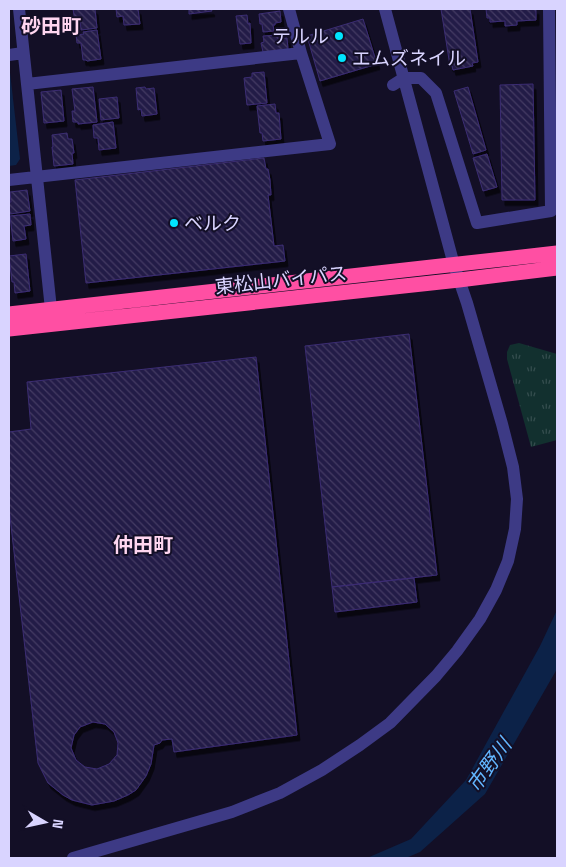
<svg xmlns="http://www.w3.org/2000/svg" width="566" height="867" font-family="'Space Grotesk','Noto Sans JP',sans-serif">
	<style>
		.park { fill: url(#park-tufts) }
		.water { fill: #0c2248 }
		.building { fill: url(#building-back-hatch); stroke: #3b2d73; fill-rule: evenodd; filter: url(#shadow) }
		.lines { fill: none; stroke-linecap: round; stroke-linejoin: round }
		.minor { stroke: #3d3a85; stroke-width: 12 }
		.highway { stroke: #ff4fa3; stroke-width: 15 }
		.poi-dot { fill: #00e5ff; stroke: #130f26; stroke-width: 2 }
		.labels { text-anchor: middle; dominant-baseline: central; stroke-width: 4; stroke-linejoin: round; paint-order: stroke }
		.poi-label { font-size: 19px; fill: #d9d4ff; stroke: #130f26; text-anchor: start }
		.street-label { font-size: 19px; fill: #d9d4ff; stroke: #130f26 }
		.neighbourhood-label { font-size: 20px; font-weight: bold; fill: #ffd6f0; stroke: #130f26 }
		.water-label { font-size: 20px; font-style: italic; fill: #62b6ff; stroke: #130f26 }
	</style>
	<defs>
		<pattern id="park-tufts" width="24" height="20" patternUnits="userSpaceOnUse" patternTransform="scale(1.25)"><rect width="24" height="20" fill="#12302f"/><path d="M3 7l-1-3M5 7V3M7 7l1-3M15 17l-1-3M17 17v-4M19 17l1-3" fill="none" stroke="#344d4e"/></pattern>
		<pattern id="building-back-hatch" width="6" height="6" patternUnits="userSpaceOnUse" patternTransform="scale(1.25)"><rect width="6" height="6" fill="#241b47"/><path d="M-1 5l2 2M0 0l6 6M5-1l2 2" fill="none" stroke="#433b63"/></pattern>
		<filter id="shadow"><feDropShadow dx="3" dy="5.5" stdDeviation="0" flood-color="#0009"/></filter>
	</defs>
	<rect width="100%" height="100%" fill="#130f26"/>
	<path class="park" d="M519 343 557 354V440L531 447 507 359V352L510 345Z"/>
	<path class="water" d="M9 64 20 159 16 165 9 166Z
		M557 610V669L485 794 420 852 406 858H367L411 839 466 780 540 646Z"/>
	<path class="building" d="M73 9H95L97 28 81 30 80 20 75 21Z
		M116 9H138L140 24 124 25 123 16 117 17Z
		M189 9H211L212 11 189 14Z
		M441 9H470L478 62 472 63 473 66 453 70 452 66H450Z
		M486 9H536V20L517 21V25L505 26V21L490 22V18H487Z
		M280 11 281 22 275 23V25H273L274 31 263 32 262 24H260L259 14Z
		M247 15 248 24 250 23 251 43 240 44 236 16Z
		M363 19 377 64 320 81 307 36Z
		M97 30 101 59 87 61 86 60H83L81 43H77L76 35 84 34 83 32Z
		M278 35V39L287 38 288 49 263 52 261 43 264 42 263 36Z
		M264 72 267 103 247 105 244 78 252 77V73Z
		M533 84 535 200H502L500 85Z
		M93 87 97 122 78 124V122H73L72 111H75L72 89Z
		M145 87 146 89 154 88 157 114 142 116 141 109 138 110 136 88Z
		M468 87 486 150 473 154 454 91Z
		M61 90 64 121 44 123 41 92Z
		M117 97 119 118 101 120 99 99Z
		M275 104 276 113H279L281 139 263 141 262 133H260L257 106Z
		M113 122 116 148 99 150 98 138H94L93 125Z
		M67 133 68 139H72L74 153H72L73 164 54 166 52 147H53L52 135Z
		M487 154 497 187 483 191 473 158Z
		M264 158 266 169H268L270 180 271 195H268L274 246 283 245 285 261 86 283 75 180Z
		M27 190 30 211 10 214 9 203V202H11L10 192Z
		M30 214 31 225 24 226 26 239 13 241 10 216Z
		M26 254 30 291 15 293 14 282H12L9 256Z
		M409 334 437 575 332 587 305 346Z
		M256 357 297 735 174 752 172 739 162 740 160 743 154 745 151 764 146 776 136 790 128 795 114 801 92 805 72 800 63 795 48 783 38 763 9 508V432L31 429 27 382ZM93 722 105 724 114 732 118 743 117 755 109 764 97 769 85 767 76 760 71 748 74 735 80 727Z
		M414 578 417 602 335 612 332 587Z"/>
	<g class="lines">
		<path class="minor" d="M19 9 51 309
			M9 55 23 53
			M27 84 301 53
			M393 85 404 78H421L436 93 477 223 551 211 549 9
			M9 180 330 144 301 53 289 9
			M73 858 232 812 280 793 322 770 360 745 390 723 436 676 457 651 480 619 496 590 508 561 515 529 517 499 513 467 502 424 467 303 454 265 385 9"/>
		<path class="highway" d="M9 314 557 253
			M9 329 459 280 557 268"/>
	</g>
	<g class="poi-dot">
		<circle cx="339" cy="36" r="5"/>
		<circle cx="342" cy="58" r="5"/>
		<circle cx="174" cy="223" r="5"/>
	</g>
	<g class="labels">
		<g class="poi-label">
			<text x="329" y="36" text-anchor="end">テルル</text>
			<text x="352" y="58">エムズネイル</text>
			<text x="184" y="223">ベルク</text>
		</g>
		<g class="street-label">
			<text transform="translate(281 280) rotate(-6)">東松山バイパス</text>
		</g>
		<g class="neighbourhood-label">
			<text x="51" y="26">砂田町</text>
			<text x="143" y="545">仲田町</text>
		</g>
		<g class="water-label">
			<text transform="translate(489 765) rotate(-54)">市野川</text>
		</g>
	</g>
	<rect width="566" height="867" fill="none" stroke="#d9d4ff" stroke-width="20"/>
	<g transform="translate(45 822) rotate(99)" stroke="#130f26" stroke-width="4" paint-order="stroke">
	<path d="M0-4L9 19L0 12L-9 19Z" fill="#d9d4ff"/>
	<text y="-8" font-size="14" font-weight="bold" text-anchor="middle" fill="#d9d4ff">N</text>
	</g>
</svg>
